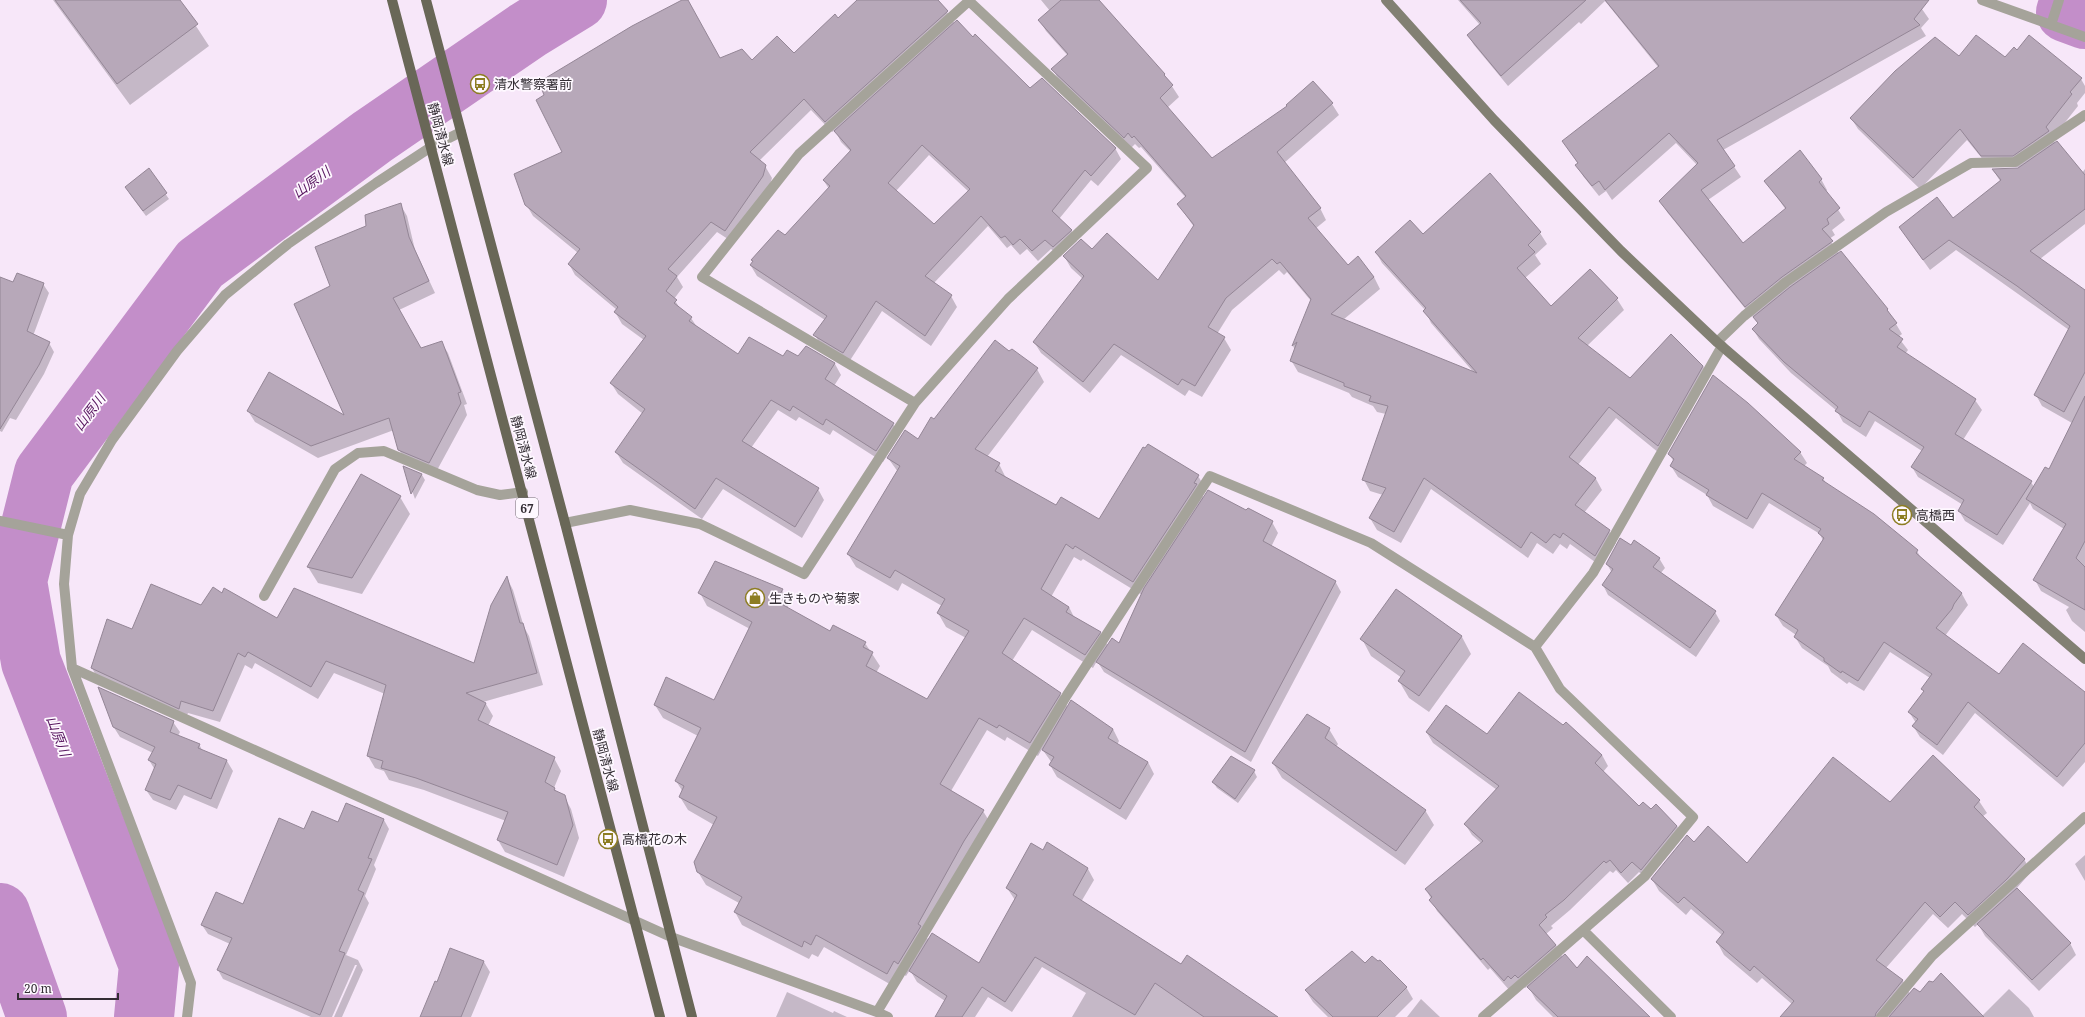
<svg xmlns="http://www.w3.org/2000/svg" width="2085" height="1017" font-family="'Noto Serif','Noto Sans JP',serif">
	<style>
		.shadow { fill: #0003; fill-rule: evenodd }
		.lines { fill: none; stroke-linecap: round; stroke-linejoin: round }
		.river { stroke: #c38ec9; stroke-width: 60 }
		.building { fill: #b7a8b9; stroke: #948696; fill-rule: evenodd }
		.street { stroke: #a5a39a; stroke-width: 10 }
		.secondary { stroke: #828073; stroke-width: 10 }
		.primary { stroke: #696757; stroke-width: 10 }
		.labels { text-anchor: middle; dominant-baseline: central; stroke-width: 3.5; stroke-linejoin: round; paint-order: stroke }
		.shield { fill: #fef8ff; stroke: #706a71; stroke-width: 1 }
		.shield-label { font-size: 12px; font-weight: bold; fill: #332d34 }
		.poi-label { font-size: 13px; fill: #332d34; stroke: #fef8ff; text-anchor: start }
		.street-label { font-size: 13px; fill: #332d34; stroke: #fef8ff }
		.water-label { font-size: 14px; font-style: italic; fill: #591861; stroke: #fef8ff }
	</style>
	<rect width="100%" height="100%" fill="#f7e7f9"/>
	<path class="shadow" d="M53 0H179L209 46 130 105Z
		M684 0H687L719 59 752 61 794 55 838 19 859 0H937L947 12 955 24 1030 90 1115 148 1121 159 1098 186 1091 180 1059 219 1071 230 1077 241 1060 257 1051 249 1038 261 1027 249 1020 255 1011 245 1007 248 988 226 933 284 951 296 957 307 931 346 882 311 849 362 821 346 815 335 825 320 757 276 751 266 754 262 752 260 785 236 829 189 824 181 851 152 841 142 835 130 832 132 811 110 759 161 765 166 772 178 769 188 731 241 717 232 677 277 683 287 674 299 681 310 691 318 697 327 738 355 798 358 806 347 835 364 841 375 834 386 893 424 900 435 883 462 833 430 830 435 799 417 796 421 778 410 751 448 818 489 824 500 802 538 723 489 702 519 623 463 616 452 643 414 618 394 611 383 644 340 622 324 615 312 617 310 575 275 569 264 578 253 533 216 526 204 563 153ZM929 155 969 192 934 226 896 191Z
		M1041 0H1098L1164 74 1179 97 1167 108 1212 160 1332 104 1339 115 1284 163 1320 208 1326 220 1315 229 1348 267 1374 277 1380 289 1343 320 1475 374 1431 323 1425 310 1382 263 1376 252 1422 235 1490 174 1540 233 1547 244 1535 255 1541 264 1525 278 1551 308 1590 271 1617 299 1624 310 1587 346 1630 380 1703 366 1709 378 1664 457 1616 418 1578 465 1596 479 1602 490 1584 513 1609 531 1616 543 1602 567 1570 544 1567 549 1560 544 1553 554 1537 543 1528 558 1431 489 1401 543 1377 530 1370 518 1383 495 1370 491 1364 480 1386 414 1377 412 1373 406 1352 397 1349 393 1298 372 1291 360 1295 350 1293 346 1311 301 1287 272 1284 275 1279 270 1232 310 1217 334 1224 338 1231 350 1202 397 1189 390 1185 396 1121 355 1090 393 1041 353 1034 342 1083 279 1071 268 1064 256 1092 251 1158 282 1194 227 1178 204 1186 198 1141 147 1139 148 1135 144 1131 148 1059 81 1053 69 1068 56 1046 31 1039 20 1050 11Z
		M1458 0H1911L1922 9 1929 19 1921 28 1926 36 1723 150 1741 177 1708 200 1743 244 1786 210 1766 181 1821 179 1827 190 1826 192 1845 220 1832 230 1835 235 1829 239 1839 254 1887 309 1902 334 1898 337 1908 350 1905 354 1975 400 1982 410 1963 440 2031 482 2034 487 2049 470 2072 423 2042 406 2036 395 2069 330 1956 250 1930 270 1907 238 1953 219 2000 181 1993 170 2019 169V167H1989L1967 140 1920 189 1858 129 1851 118 1959 58 2006 59 2017 51 2081 79 2085 86V93L2077 103 2078 106 2052 139 2082 173 2085 169V224L2040 259 2085 297V632L2072 621 2066 610 2069 607 2041 591 2035 580 2064 529 2033 509 2030 503 2003 545 1965 521 1959 511 1963 505 1918 477 1912 467 1922 451 1875 421 1866 437 1843 422 1837 411 1791 373 1759 339 1753 329 1758 324 1753 316 1752 317 1667 212 1660 201 1697 165 1676 143 1612 200 1606 191 1599 196 1583 176 1577 165 1578 164 1564 142 1658 67 1605 1 1581 24 1579 22 1508 86 1474 45 1468 35 1480 25Z
		M149 170 169 199 146 216 129 193Z
		M400 204 407 216 415 250 435 293 399 310 421 349 441 342 448 353 467 404 464 405 467 415 435 474 406 461 399 450 394 430 318 458 255 422 248 411 346 417 332 286 368 227Z
		M43 284 49 293 33 336 49 343 54 352 44 374 16 420 10 418 2 432 0 431V301Z
		M1009 352 1037 369 1044 382 987 457 999 464 1006 478 1056 506 1099 520 1198 476 1206 489 1202 495 1204 499 1246 511 1272 522 1278 533 1271 547 1335 581 1341 592 1251 762 1104 672 1097 661 1093 668 1032 630 1012 661 1060 694 1068 708 1113 729 1119 741 1117 745 1148 762 1154 774 1126 820 1057 777 1050 765 1052 763 1042 749 1038 756 1007 737 1005 741 987 730 951 791 983 811 991 824 926 936 929 941 979 965 1015 900 1007 888 1044 851 1047 844 1088 869 1094 880 1081 902 1181 965 1274 1017H1072L1086 993 1042 967 1012 1012 988 997 975 1017H936L945 1001 917 982 910 970 906 976 901 973 895 987 824 947 818 957 812 954 809 959 742 925 735 912 739 903 706 885 698 872 714 825 688 810 680 797 683 792 676 781 698 736 663 718 655 705 715 702 750 629 707 606 700 593 782 590 790 603 787 608 830 632 865 643 880 666 876 673 927 700 966 638 946 627 938 613 942 606 902 583 898 591 856 567 848 554 898 472 888 458 918 440 935 420ZM1074 557 1081 561 1083 559 1142 595 1119 644 1108 646 1100 632 1074 617 1069 607 1051 597Z
		M1800 452 1807 463 1804 466 1823 478 1827 485 1917 551 1922 560 1962 594 1968 605 1945 636 1999 675 2085 693V762L2063 787 1975 713 1943 755 1920 737 1913 726 1916 723 1909 712 1924 692 1922 689 1930 678 1890 652 1864 691 1849 682 1847 684 1831 672 1828 666 1802 648 1795 637 1796 635 1783 626 1776 615 1823 541 1820 534 1769 503 1753 529 1713 506 1707 495 1678 477 1671 466 1674 462 1669 454Z
		M404 468 422 475 425 480 415 499Z
		M400 497 410 514 362 594 318 583 308 567Z
		M1631 547 1659 558 1665 568 1660 574 1715 612 1720 621 1696 657 1608 595 1603 585 1612 573 1607 564Z
		M507 578 513 590 524 627 529 636 543 685 483 702 486 704 493 716 488 726 554 758 561 771 554 788 557 792 564 796 571 809 579 838 564 877 505 852 498 840 506 821 424 790 389 780 384 771 375 768 368 756 385 694 334 673 318 699 255 663 252 669 245 665 220 722 188 713 185 720 99 681 92 668 132 631 202 606 222 594 277 619 475 665Z
		M1397 590 1462 637 1471 654 1429 712 1409 698 1399 681 1402 678 1371 656 1362 639Z
		M173 722 180 732 178 736 199 744 203 752 227 761 233 771 217 809 184 795 176 810 153 800 146 790 155 770 149 760 153 753 120 737 113 726Z
		M1329 729 1338 744 1336 747 1425 810 1434 825 1405 865 1282 778 1273 763Z
		M1427 733 1487 735 1602 755 1608 766 1603 772 1639 807 1651 810 1677 826 1683 837 1648 880 1639 872 1628 883 1616 870 1613 873 1610 871 1570 910 1551 926 1553 928 1546 934 1556 945 1563 958 1648 1017H1553L1536 1000 1528 986 1525 988 1521 985 1510 991 1490 968 1488 970 1437 911 1426 889 1481 843 1472 835 1465 824 1497 790 1433 743Z
		M1254 771 1257 777 1238 803 1217 788 1213 782Z
		M1979 801 1987 813 1982 817 2024 859 2031 872 2016 889 2070 943 2076 955 2039 991 1985 936 1978 924 1975 927 1962 914 1948 928 1933 914 1886 968 1903 981 1910 994 1920 993 1982 1016 2009 989 2029 1008 2034 1017H1782L1793 1005 1762 978 1757 983 1724 955 1717 942 1723 936 1691 909 1686 915 1659 891 1652 879 1694 844 1747 864 1890 803Z
		M346 805 384 820 389 829 374 865 376 869 365 896 369 903 346 955 358 960 363 970 342 1017H334L357 965H355L332 1017H311L223 979 218 970 230 944 208 934 202 925 244 905 305 830 338 823Z
		M2085 855V881L2075 864Z
		M451 949 484 962 490 972 471 1017H421L437 984Z
		M1365 965 1406 987 1413 999 1395 1017H1328L1313 1002 1306 991Z
		M787 992 833 1013 834 1011 847 1017H776Z
		M1421 999 1440 1017H1407Z"/>
	<g class="lines">
		<path class="river" d="M2066 12 2085 19
			M0 913 37 1017
			M144 1017 149 965 31 662 17 581 44 473 200 264 372 137 528 30 577 0"/>
	</g>
	<path class="building" d="M55 0H180L198 24 117 84Z
		M682 0H688L720 58 742 49 752 60 777 36 794 53 835 14 838 18 857 0H938L948 11 825 122 804 99 750 152 766 165 763 176 725 231 711 222 668 269 677 276 666 291 677 300 674 303 692 317 689 321 738 354 749 337 783 356 787 350 798 356 806 346 835 363 825 379 894 423 876 451 826 419 823 425 793 406 790 411 771 400 742 441 819 488 795 527 716 478 695 509 615 452 645 409 610 383 646 336 614 312 618 307 568 264 580 249 525 205 514 174 562 152 536 100 544 95 539 82 632 26Z
		M1061 0H1099L1165 74 1164 75 1173 85 1160 98 1212 158 1287 106 1286 105 1313 81 1333 103 1277 152 1321 208 1308 218 1348 265 1358 256 1374 277 1331 314 1477 373 1423 311 1426 308 1375 252 1410 220 1423 234 1490 173 1541 232 1528 245 1535 252 1517 268 1551 306 1590 269 1618 298 1578 338 1630 378 1671 334 1703 366 1658 446 1609 407 1569 457 1596 478 1575 505 1610 530 1595 556 1563 533 1560 538 1554 534 1546 543 1531 532 1521 548 1424 478 1394 532 1369 518 1386 488 1362 480 1388 406 1369 401 1371 396 1344 386V383L1290 361 1297 342 1292 346 1311 299 1280 262 1277 264 1272 259 1226 298 1208 327 1225 337 1195 386 1182 379 1178 385 1114 344 1083 382 1033 342 1084 276 1063 256 1081 239 1092 249 1107 233 1158 280 1194 225 1177 204 1186 196 1134 136 1132 138 1128 133 1124 138 1051 69 1068 54 1038 20Z
		M1460 0H1586L1501 76 1467 35 1481 23Z
		M1605 0H1929L1914 19 1920 25 1717 140 1735 166 1701 190 1743 243 1786 208 1764 181 1800 150 1822 179 1819 182 1840 208 1827 219 1829 224 1822 229 1833 241 1782 277 1745 307 1659 201 1698 163 1669 133 1605 190 1599 181 1592 186 1575 165 1578 163 1562 141 1659 66Z
		M957 20 973 37 975 34 1030 88 1042 78 1116 148 1091 176 1085 170 1052 211 1072 230 1053 247 1045 240 1032 251 1020 239 1013 245 1005 236 1001 238 981 216 925 276 952 295 925 336 876 301 843 353 813 335 827 316 750 265 753 261 751 260 778 230 785 235 830 186 823 180 851 150 834 131ZM922 145 970 189 934 224 888 183Z
		M1976 35 2005 57 2014 47 2017 50 2029 35 2082 78 2070 92 2072 94 2046 127 2049 131 2013 156H1981L1960 129 1913 178 1850 118 1895 71 1935 37 1959 56Z
		M2057 141 2085 175V209L2030 251 2085 290V372L2064 412 2034 395 2070 326 2017 286 1949 240 1923 260 1899 227 1937 197 1953 218 2001 180 1992 169 2018 168Z
		M149 168 167 193 143 211 125 187Z
		M401 203 409 237 429 281 393 298 421 348 442 341 461 392 458 393 461 403 429 463 398 450 389 418 311 446 247 411 269 372 344 415 294 304 330 286 315 247 366 226 365 215Z
		M1841 251 1888 309 1887 310 1897 323 1889 329 1903 339 1897 347 1976 399 1955 434 2032 481 1997 535 1958 511 1964 500 1911 467 1924 447 1869 411 1860 427 1835 411 1838 407 1784 362 1752 329 1758 323 1753 317 1790 287Z
		M17 273 44 283 27 331 50 342 39 365 0 429V277L13 282Z
		M995 340 1009 351 1012 349 1038 368 975 449 1000 463 995 471 1056 505 1061 497 1099 519 1143 447 1145 448 1148 444 1199 475 1194 483 1197 484 1133 582 1075 546 1073 549 1066 544 1041 589 1069 607 1066 612 1101 632 1085 655 1024 618 1002 653 1061 693 1030 743 999 725 997 728 979 718 940 784 984 810 964 841 918 924 921 926 898 964 894 961 887 974 816 935 811 945 804 941 802 947 734 912 742 897 697 872 694 862 717 817 679 797 684 786 675 781 701 728 654 705 666 677 714 700 752 622 698 593 715 561 783 589 776 601 830 631 833 625 866 642 863 647 873 652 866 666 927 699 969 631 937 613 945 599 895 570 890 578 847 554 900 466 887 458 905 430 918 439 931 417 934 419Z
		M1713 375 1748 403 1801 452 1794 459 1824 478 1822 480 1874 514 1918 550 1916 553 1962 593 1954 604 1952 609 1936 628 1999 674 2023 643 2085 692V743L2057 777 1968 702 1937 745 1912 726 1918 719 1908 712 1924 691 1921 689 1932 674 1884 642 1858 681 1842 671 1841 673 1824 661V658L1794 637 1798 630 1775 615 1824 538 1818 533 1821 529 1762 493 1747 519 1706 495 1709 490 1670 466 1674 459 1668 454Z
		M2085 396V541L2076 558 2085 567V610L2033 580 2066 524 2026 499 2045 467 2049 469Z
		M403 466 422 474 411 494Z
		M361 474 401 496 352 578 307 567Z
		M1208 490 1246 510 1248 508 1273 521 1263 541 1336 581 1245 752 1096 662 1112 638 1119 643 1144 588Z
		M1620 538 1631 545 1634 540 1660 558 1653 567 1716 611 1690 648 1602 585 1613 569 1606 564Z
		M507 576 520 623H523L537 673 466 693 486 703 478 720 555 757 545 782 555 788 554 790 565 795 573 825 557 865 497 840 508 812 416 778 381 768 383 761 367 756 386 685 326 661 311 687 248 652 245 657 238 653 213 711 181 701 179 709 91 668 107 619 132 629 151 584 201 605 213 587 222 593 224 588 277 618 294 588 474 663 491 605Z
		M1396 589 1462 636 1419 696 1398 681 1405 671 1360 639Z
		M98 687 174 721 170 732 200 744 198 748 227 760 211 799 178 785 170 800 145 790 156 764 148 760 155 747 113 727Z
		M1519 692 1563 725 1566 722 1602 755 1595 763 1639 806 1643 802 1651 809 1656 804 1677 826 1641 870 1632 862 1621 873 1610 860 1606 863 1604 861 1564 900 1545 915 1547 917 1539 925 1556 945 1518 978 1515 975 1511 979 1508 976 1504 981 1483 958 1481 960 1429 900 1432 897 1425 889 1483 841 1464 824 1499 786 1426 732 1446 705 1487 734Z
		M1071 700 1113 729 1108 738 1148 762 1120 809 1049 765 1054 757 1042 750Z
		M1307 714 1330 728 1325 738 1426 810 1396 851 1272 763Z
		M1933 755 1980 800 1974 807 2025 859 2007 879 1968 915 1955 902 1940 917 1925 902 1876 960 1903 980 1876 1013 1875 1017H1780L1794 1001 1754 966 1750 971 1716 942 1724 932 1684 897 1678 903 1651 879 1687 835 1694 842 1708 826 1747 863 1833 757 1890 802Z
		M1231 756 1255 770 1235 799 1212 782Z
		M346 803 384 819 368 858 372 859 358 890 364 893 339 951 345 953 320 1015 217 970 232 938 201 925 216 892 243 904 279 818 304 829 312 811 338 822Z
		M1047 842 1088 868 1073 895 1181 964 1187 955 1278 1017H1204L1155 983 1135 1015 1035 957 1005 1002 982 987 962 1017H935L947 996 909 971 932 933 979 963 1017 895 1006 888 1031 843 1043 850Z
		M2017 888 2071 943 2032 980 1977 924Z
		M450 948 484 961 461 1017H420L435 981 437 982Z
		M1352 951 1365 963 1372 956 1378 961 1380 960 1407 987 1377 1017H1333L1305 990Z
		M1565 954 1577 968 1587 956 1650 1017H1558L1527 987Z
		M1941 973 1984 1017H1889L1914 988 1920 992 1929 981 1933 982Z"/>
	<g class="lines">
		<path class="street" d="M1982 0 2085 37
			M2051 25 2059 0
			M1717 342 1744 316 1786 282 1886 212 1971 163 2015 162 2085 115
			M915 403 702 277 799 154 970 0
			M0 521 68 535
			M565 523 630 510 700 524 804 574 915 403 1008 299 1147 168 968 0
			M264 596 335 469 358 453 384 451 477 490 500 495 523 492
			M1535 647 1593 573 1722 346
			M72 668 671 937 877 1012
			M1583 930 1671 1017
			M187 1017 191 983 72 668 64 584 68 535 80 494 112 440 177 351 225 295 288 244 376 183 431 147 461 132
			M888 1017 877 1012 1067 695 1210 476 1371 543 1535 647 1560 689 1693 817 1644 877 1483 1017
			M1881 1017 1932 956 2085 817"/>
		<path class="secondary" d="M1386 0 1494 120 1621 251 1717 342 2085 659"/>
		<path class="primary" d="M392 0 660 1017
			M426 0 565 523 692 1017"/>
	</g>
	<defs>
		<g id="bus-ring" transform="scale(1)"><circle r="9.5" fill="#fef8ff" stroke="#8d7d23" stroke-width="1.5"/><path d="M-5-6H5V4H4V6H2V4H-2V6H-4V4H-5ZM-3.5-4V0h7V-4ZM-3.5 1.2v1.5H-2V1.2ZM2 1.2v1.5H3.5V1.2Z" fill="#8d7d23"/></g>
		<g id="shop-ring" transform="scale(1)"><circle r="9.5" fill="#fef8ff" stroke="#8d7d23" stroke-width="1.5"/><path d="M-5-2.5h2.3a2.7 3.5 0 0 1 5.4 0H5L5.5 6h-11ZM-1.5-2.5h3a1.5 2.3 0 0 0-3 0Z" fill="#8d7d23"/></g>
	</defs>
	<g fill-rule="evenodd">
		<use href="#bus-ring" x="480" y="84"/>
		<use href="#bus-ring" x="1902" y="515"/>
		<use href="#shop-ring" x="755" y="598"/>
		<use href="#bus-ring" x="608" y="839"/>
	</g>
	<g class="labels">
		<rect class="shield" x="516" y="498" width="22" height="20" rx="3"/>
		<g class="shield-label">
			<text x="527" y="508">67</text>
		</g>
		<g class="poi-label">
			<text x="494" y="84">清水警察署前</text>
			<text x="1916" y="515">高橋西</text>
			<text x="769" y="598">生きものや菊家</text>
			<text x="622" y="839">高橋花の木</text>
		</g>
		<g class="street-label">
			<text transform="translate(441 134) rotate(75)">静岡清水線</text>
			<text transform="translate(524 447) rotate(75)">静岡清水線</text>
			<text transform="translate(606 760) rotate(75)">静岡清水線</text>
		</g>
		<g class="water-label">
			<text transform="translate(311 182) rotate(-36)">山原川</text>
			<text transform="translate(89 412) rotate(-53)">山原川</text>
			<text transform="translate(59 736) rotate(69)">山原川</text>
		</g>
	</g>
	<path d="M18 993v6h100v-6" fill="none" stroke="#332d34" stroke-width="2"/>
	<text x="24" y="993" font-size="12" fill="#332d34" stroke="#fef8ff" stroke-width="3" paint-order="stroke">20 m</text>
</svg>
